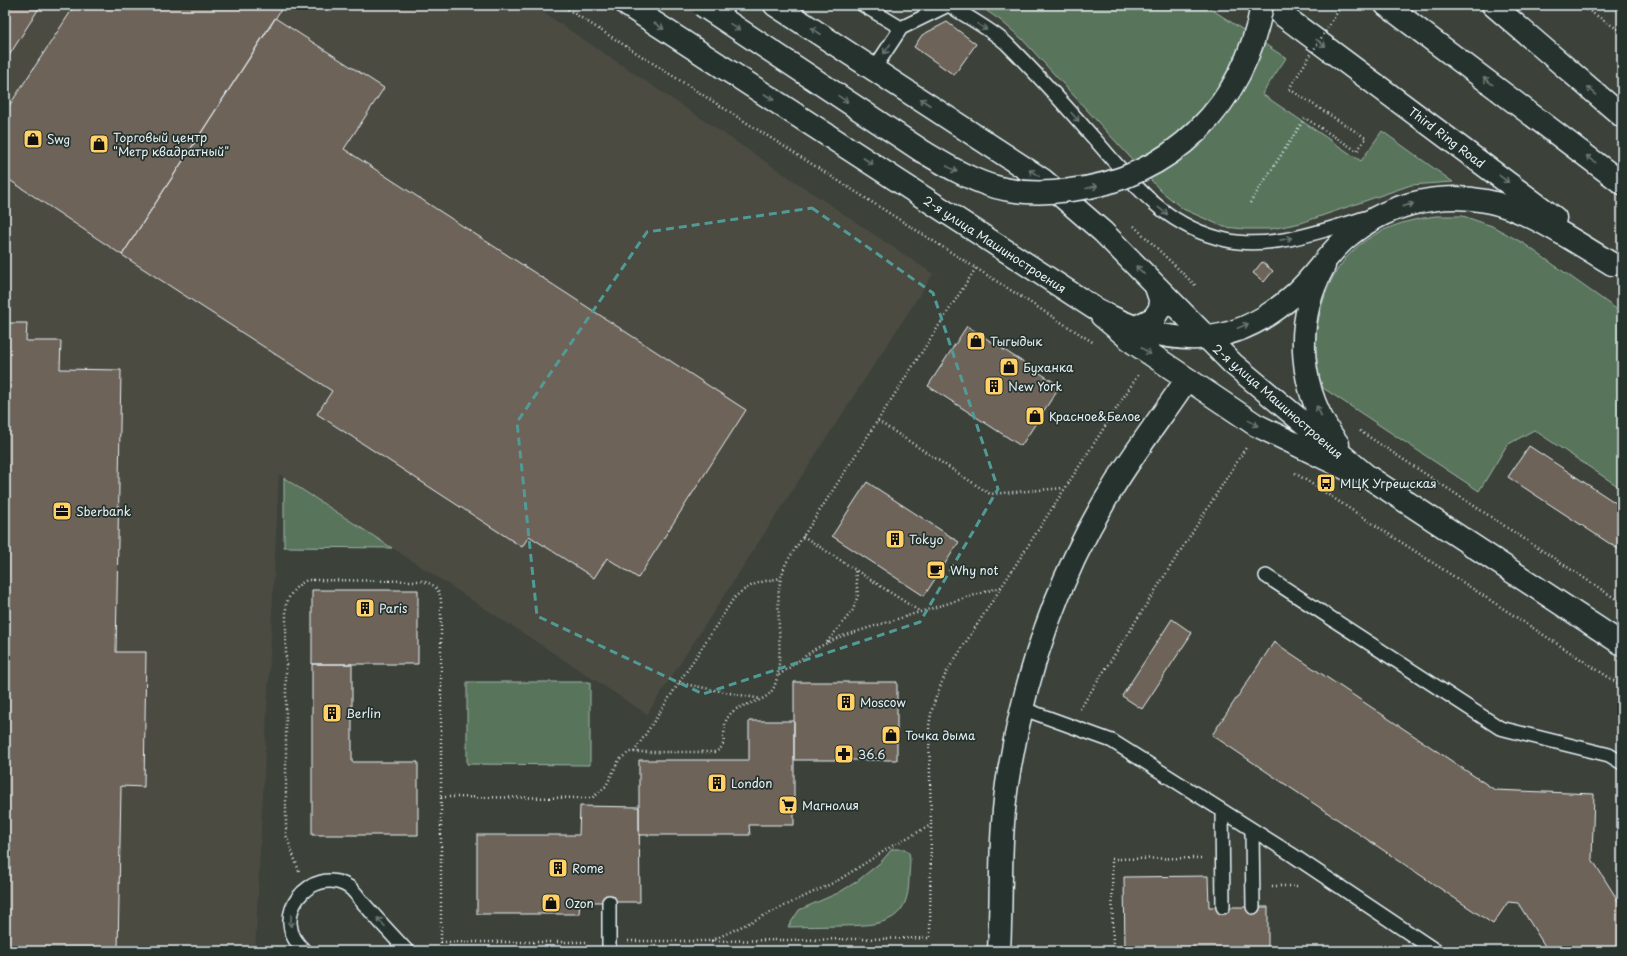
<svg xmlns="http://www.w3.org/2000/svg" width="1627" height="956" font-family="'Playpen Sans',sans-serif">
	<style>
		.built { fill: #4b4c43 }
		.green { fill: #58755c; stroke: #a0b3aa }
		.building { fill: #6e6458; stroke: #e8f1f8 }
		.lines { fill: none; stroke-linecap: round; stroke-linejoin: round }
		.service-casing { stroke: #e8f1f8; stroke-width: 16 }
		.minor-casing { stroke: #e8f1f8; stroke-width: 25 }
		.secondary-casing { stroke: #e8f1f8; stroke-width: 25 }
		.primary-casing { stroke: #e8f1f8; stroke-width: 25 }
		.path { stroke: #e8f1f8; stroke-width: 2.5; stroke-dasharray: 1 3; stroke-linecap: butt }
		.service { stroke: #26332d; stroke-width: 13 }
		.minor { stroke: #26332d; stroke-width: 22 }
		.secondary { stroke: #26332d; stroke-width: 22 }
		.primary { stroke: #26332d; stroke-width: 22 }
		.primary-bridge-casing { stroke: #e8f1f8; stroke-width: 25; stroke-linecap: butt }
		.path-bridge { stroke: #e8f1f8; stroke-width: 2.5; stroke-dasharray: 1 3; stroke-linecap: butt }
		.primary-bridge { stroke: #26332d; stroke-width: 22 }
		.oneway { stroke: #6a7674 }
		.marked { fill: none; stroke: #509b97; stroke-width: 3; stroke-dasharray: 8 5; stroke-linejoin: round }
		.labels { text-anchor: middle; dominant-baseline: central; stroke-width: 3.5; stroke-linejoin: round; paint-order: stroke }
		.poi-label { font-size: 12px; fill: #e8f1f8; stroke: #26332d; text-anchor: start }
		.street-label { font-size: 12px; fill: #e8f1f8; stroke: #26332d }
	</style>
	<rect width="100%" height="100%" fill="#3c423a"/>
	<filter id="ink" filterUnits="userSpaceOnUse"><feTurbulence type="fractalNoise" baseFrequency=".025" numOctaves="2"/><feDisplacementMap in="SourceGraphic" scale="8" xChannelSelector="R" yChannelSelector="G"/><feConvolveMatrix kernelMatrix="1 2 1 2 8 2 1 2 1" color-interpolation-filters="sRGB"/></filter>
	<g filter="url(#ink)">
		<path class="built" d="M5 5H532L933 274 647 714 279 474 255 951H5Z"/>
		<path class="green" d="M978 5H1205L1286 58 1262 94 1361 161 1382 131 1453 182 1411 185 1301 223 1271 229H1245L1224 227 1183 209 1161 191 1022 39 1000 20Z
			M1436 216H1463L1492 226 1523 243 1622 313V489L1534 430 1507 445 1479 491 1323 388C1313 361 1314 345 1319 317 1332 253 1373 224 1436 216Z
			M284 478 392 548 284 547Z
			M467 682H590V765L467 764Z
			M892 849H905L909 853C911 861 909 870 909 878 909 925 879 925 841 926 823 926 806 927 788 927L799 910 838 893 856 882 881 862Z"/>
		<path class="building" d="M5 5H41L5 62Z
			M75 5H284L122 255 5 177V112Z
			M275 18 384 88 344 149 746 410 638 578 607 558 594 578 529 536 522 547 317 414 332 391 122 255Z
			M947 22 976 44 954 75 914 47 922 35Z
			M1262 262 1273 271 1264 282 1253 273Z
			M6 323H27L26 341H61L60 369 121 370 116 652H146L144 787 121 786 118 951H5Z
			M967 326 1060 386 1021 446 928 386Z
			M1529 446 1622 507 1621 551 1508 477Z
			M867 482 959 542 924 596 832 536Z
			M312 590H418V664H312Z
			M1172 619 1192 633 1142 709 1122 696Z
			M1274 642 1495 790 1594 794 1592 859 1622 907V951H1548L1518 903 1508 902 1493 924 1212 735Z
			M312 664H352V762H418V835H312Z
			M794 682H897V760H794Z
			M749 721H794V825H749L750 835H639V760H749Z
			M580 806 639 807 640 902H580L579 914H477V835H579Z
			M1208 876 1209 907H1268V951H1125L1124 877Z"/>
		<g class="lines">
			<g class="service-casing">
				<path id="service" d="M863 5 901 28 948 5
					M949 5C967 17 992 30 1007 44 1036 73 1064 104 1091 135 1132 181 1162 226 1226 240 1269 250 1323 231 1365 218
					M874 69 901 28
					M1266 576 1500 728 1609 755 1622 763
					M1021 708 1112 741 1291 854 1436 951
					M1222 811 1223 907
					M1252 830 1253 907
					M609 902V951
					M305 951C266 918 311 863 349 887 355 891 360 900 365 905 379 921 393 936 407 951"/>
			</g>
			<g class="minor-casing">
				<path id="minor" d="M999 951C1002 895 999 840 1007 784 1023 681 1057 578 1112 489 1135 451 1162 416 1187 379"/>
			</g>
			<g class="secondary-casing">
				<path id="secondary" d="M775 5 1043 180 1103 232 1233 364 1367 476 1622 644
					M1324 266C1293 323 1298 392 1338 444
					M1102 316 1134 343 1256 425 1347 469"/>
			</g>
			<g class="primary-casing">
				<path id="primary" d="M627 5 1094 308C1167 349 1232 352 1296 293 1314 277 1327 255 1345 239 1383 206 1436 191 1486 201 1528 209 1575 242 1612 264
					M1269 5 1555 218
					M1386 5 1622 183
					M1493 5 1622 116
					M1134 328 1154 318 1162 305 1156 287"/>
			</g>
			<path class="path" d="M561 5 1094 343
				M1580 5 1622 32
				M1250 203 1305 118 1357 151 1366 138 1289 89
				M1134 226 1197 287
				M878 421 990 494 1064 488
				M1360 431 1622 603
				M1295 473 1622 686
				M803 536 919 611
				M827 642 853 610 858 595 855 570
				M779 675 815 649 839 637 1001 587
				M679 683 761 699
				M1080 709 1247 446
				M634 752 734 598C750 583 760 582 781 578
				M441 797 592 798 606 786 619 760 629 752H714C730 748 720 728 728 717 738 701 763 706 773 689 785 667 776 615 779 589 780 580 783 571 786 563L976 268
				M299 871 286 835V604C291 592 296 586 307 580L422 581C434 584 439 588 441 600V951
				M1272 886H1297
				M628 941H711L837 881 892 846 931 825
				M711 941 930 938 931 825 929 727C931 707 938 691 946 673L1138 375
				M441 942H589
				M1113 951 1112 859 1203 858"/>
			<use href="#service" class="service"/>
			<use href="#minor" class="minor"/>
			<use href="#secondary" class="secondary"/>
			<use href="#primary" class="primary"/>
			<g class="primary-bridge-casing">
				<path id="primary-bridge" d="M702 5 922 151C944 164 965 177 989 185 1014 193 1044 194 1070 190 1171 179 1245 104 1262 5"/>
			</g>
			<path class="path-bridge" d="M1289 89 1342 5"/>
			<use href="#primary-bridge" class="primary-bridge"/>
		</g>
		<defs><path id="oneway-shaft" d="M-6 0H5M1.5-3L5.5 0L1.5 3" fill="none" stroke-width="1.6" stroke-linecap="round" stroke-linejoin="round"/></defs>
		<g class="oneway">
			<use href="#oneway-shaft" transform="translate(659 26) rotate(33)"/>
			<use href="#oneway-shaft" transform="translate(735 27) rotate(34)"/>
			<use href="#oneway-shaft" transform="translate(982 27) rotate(34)"/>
			<use href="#oneway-shaft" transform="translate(816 31) rotate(-147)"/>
			<use href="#oneway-shaft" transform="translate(1321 43) rotate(37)"/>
			<use href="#oneway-shaft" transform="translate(887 49) rotate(124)"/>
			<use href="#oneway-shaft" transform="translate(1488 81) rotate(-143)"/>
			<use href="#oneway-shaft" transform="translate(1592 91) rotate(-139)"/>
			<use href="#oneway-shaft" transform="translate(769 97) rotate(33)"/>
			<use href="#oneway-shaft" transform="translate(843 99) rotate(34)"/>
			<use href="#oneway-shaft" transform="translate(925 102) rotate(-147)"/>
			<use href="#oneway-shaft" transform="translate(1075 117) rotate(48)"/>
			<use href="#oneway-shaft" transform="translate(1591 159) rotate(-142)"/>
			<use href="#oneway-shaft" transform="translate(868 161) rotate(33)"/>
			<use href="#oneway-shaft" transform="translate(952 169) rotate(31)"/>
			<use href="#oneway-shaft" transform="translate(1034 173) rotate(-146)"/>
			<use href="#oneway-shaft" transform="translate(1504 179) rotate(37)"/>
			<use href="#oneway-shaft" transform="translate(1092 187) rotate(-14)"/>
			<use href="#oneway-shaft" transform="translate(1408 205) rotate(-16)"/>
			<use href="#oneway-shaft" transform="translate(1163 211) rotate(38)"/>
			<use href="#oneway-shaft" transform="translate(1286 239) rotate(-11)"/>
			<use href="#oneway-shaft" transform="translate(1140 270) rotate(-134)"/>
			<use href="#oneway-shaft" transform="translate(1243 326) rotate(-23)"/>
			<use href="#oneway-shaft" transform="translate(1146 351) rotate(35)"/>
			<use href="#oneway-shaft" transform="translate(1319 411) rotate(-115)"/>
			<use href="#oneway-shaft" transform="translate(1253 423) rotate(32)"/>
			<use href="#oneway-shaft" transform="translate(291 921) rotate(91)"/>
			<use href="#oneway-shaft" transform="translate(381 922) rotate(-132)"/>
		</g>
	</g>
	<path class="marked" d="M812 208 933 293 998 489 920 622 703 694 537 616 517 422 647 232Z"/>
	<defs>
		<g id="shop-square" transform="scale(1)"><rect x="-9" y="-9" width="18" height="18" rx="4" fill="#ffd166" stroke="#26332d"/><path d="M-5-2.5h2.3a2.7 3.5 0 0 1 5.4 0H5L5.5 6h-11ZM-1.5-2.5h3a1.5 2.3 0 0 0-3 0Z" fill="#111"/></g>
		<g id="building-square" transform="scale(1)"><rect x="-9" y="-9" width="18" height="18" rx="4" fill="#ffd166" stroke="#26332d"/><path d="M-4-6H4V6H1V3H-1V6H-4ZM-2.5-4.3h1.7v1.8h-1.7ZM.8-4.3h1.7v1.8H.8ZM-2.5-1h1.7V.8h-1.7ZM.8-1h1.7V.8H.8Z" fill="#111"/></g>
		<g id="bus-square" transform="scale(1)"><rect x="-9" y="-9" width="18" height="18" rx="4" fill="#ffd166" stroke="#26332d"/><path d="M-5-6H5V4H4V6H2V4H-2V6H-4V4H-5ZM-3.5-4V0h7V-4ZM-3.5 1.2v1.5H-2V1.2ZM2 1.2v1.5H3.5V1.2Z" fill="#111"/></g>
		<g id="office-square" transform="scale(1)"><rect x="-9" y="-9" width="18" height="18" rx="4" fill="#ffd166" stroke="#26332d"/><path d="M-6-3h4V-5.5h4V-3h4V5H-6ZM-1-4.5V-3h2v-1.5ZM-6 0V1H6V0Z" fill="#111"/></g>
		<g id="cafe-square" transform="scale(1)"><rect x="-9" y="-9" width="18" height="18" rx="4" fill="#ffd166" stroke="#26332d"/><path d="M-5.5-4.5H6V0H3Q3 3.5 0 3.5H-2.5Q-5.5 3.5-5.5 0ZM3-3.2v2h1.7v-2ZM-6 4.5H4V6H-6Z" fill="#111"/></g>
		<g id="pharmacy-square" transform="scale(1)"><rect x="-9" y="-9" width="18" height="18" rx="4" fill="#ffd166" stroke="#26332d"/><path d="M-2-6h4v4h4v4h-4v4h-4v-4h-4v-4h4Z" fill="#111"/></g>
		<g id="supermarket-square" transform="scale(1)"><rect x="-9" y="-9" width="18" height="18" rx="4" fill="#ffd166" stroke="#26332d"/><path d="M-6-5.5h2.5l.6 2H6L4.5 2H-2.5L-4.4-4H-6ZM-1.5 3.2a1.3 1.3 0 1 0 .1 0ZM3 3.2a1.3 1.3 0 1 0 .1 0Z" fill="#111"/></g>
	</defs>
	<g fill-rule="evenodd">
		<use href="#shop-square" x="33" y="139"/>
		<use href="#shop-square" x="99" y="144"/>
		<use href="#shop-square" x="976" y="341"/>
		<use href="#shop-square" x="1009" y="367"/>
		<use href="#building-square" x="994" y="386"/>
		<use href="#shop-square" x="1035" y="416"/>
		<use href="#bus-square" x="1326" y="483"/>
		<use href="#office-square" x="62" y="511"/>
		<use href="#building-square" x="895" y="539"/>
		<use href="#cafe-square" x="936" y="570"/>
		<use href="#building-square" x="365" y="608"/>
		<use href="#building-square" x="846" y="702"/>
		<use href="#building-square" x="332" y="713"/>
		<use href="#shop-square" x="891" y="735"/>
		<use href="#pharmacy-square" x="844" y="754"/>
		<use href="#building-square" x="717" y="783"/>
		<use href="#supermarket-square" x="788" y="805"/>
		<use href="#building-square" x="558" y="868"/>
		<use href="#shop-square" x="551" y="903"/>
	</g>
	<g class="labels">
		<g class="poi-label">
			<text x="113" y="137">Торговый центр<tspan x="113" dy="14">"Метр квадратный"</tspan></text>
			<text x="47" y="139">Swg</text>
			<text x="990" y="341">Тыгыдык</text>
			<text x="1023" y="367">Буханка</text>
			<text x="1008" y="386">New York</text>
			<text x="1049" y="416">Красное&amp;Белое</text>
			<text x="1340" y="483">МЦК Угрешская</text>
			<text x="76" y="511">Sberbank</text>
			<text x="909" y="539">Tokyo</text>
			<text x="950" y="570">Why not</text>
			<text x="379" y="608">Paris</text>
			<text x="860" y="702">Moscow</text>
			<text x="346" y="713">Berlin</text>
			<text x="905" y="735">Точка дыма</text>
			<text x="858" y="754">36.6</text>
			<text x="731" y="783">London</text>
			<text x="802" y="805">Магнолия</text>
			<text x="572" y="868">Rome</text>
			<text x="565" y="903">Ozon</text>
		</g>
		<g class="street-label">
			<text transform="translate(1447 137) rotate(37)">Third Ring Road</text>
			<text transform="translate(995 244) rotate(33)">2-я улица Машиностроения</text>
			<text transform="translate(1278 401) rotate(41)">2-я улица Машиностроения</text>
		</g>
	</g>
	<rect width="1627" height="956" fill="none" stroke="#26332d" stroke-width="20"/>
	<rect x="10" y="10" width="1607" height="936" fill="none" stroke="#e8f1f8" stroke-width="1.5" filter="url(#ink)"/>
</svg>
